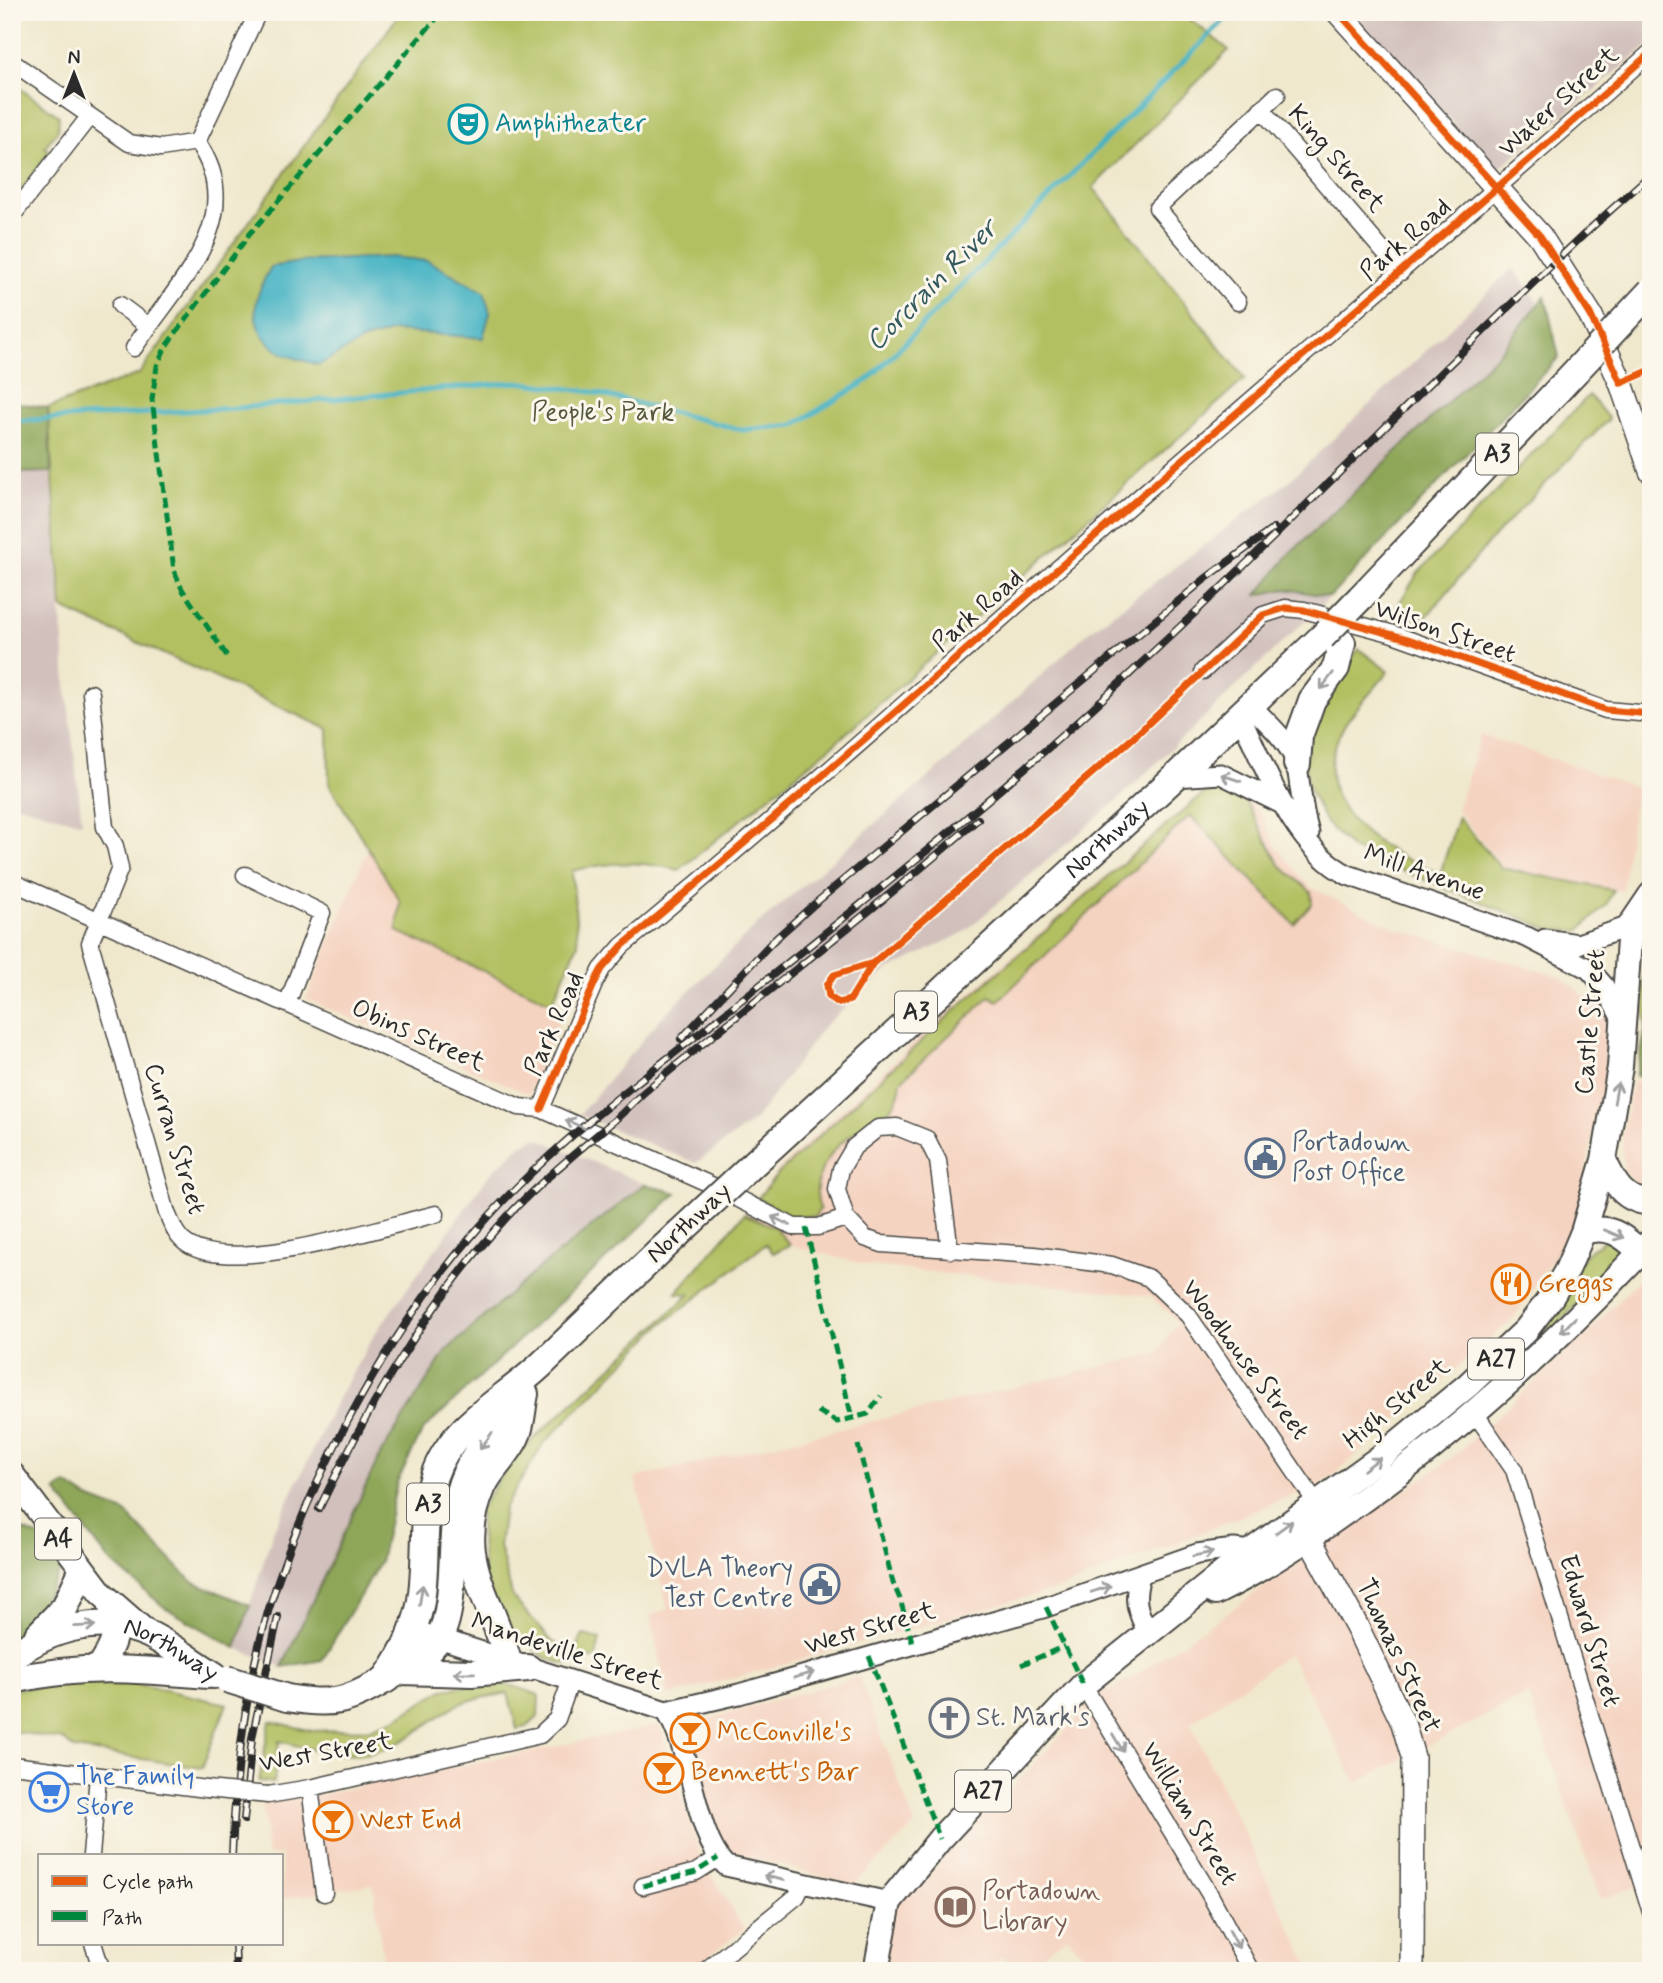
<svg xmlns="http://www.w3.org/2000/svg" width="1663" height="1983" font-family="Mynerve,sans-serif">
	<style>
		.built { fill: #f5d3c1 }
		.industrial { fill: #d1c0bc }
		.green { fill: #b3c062; stroke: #6f7646; stroke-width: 2 }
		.forest { fill: #8ea658; stroke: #5c6842; stroke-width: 2 }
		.water { fill: #45b2c3; stroke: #386e77; stroke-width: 2 }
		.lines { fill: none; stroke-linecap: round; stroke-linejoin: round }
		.stream { stroke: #45b2c3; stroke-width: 5 }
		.minor-casing { stroke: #494743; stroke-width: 19 }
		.tertiary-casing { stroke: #494743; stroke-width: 23 }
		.secondary-casing { stroke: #494743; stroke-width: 26 }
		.primary-casing { stroke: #494743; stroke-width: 28 }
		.trunk-casing { stroke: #494743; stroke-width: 30 }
		.minor { stroke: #fff; stroke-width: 16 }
		.tertiary { stroke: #fff; stroke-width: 19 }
		.secondary { stroke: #fff; stroke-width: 23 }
		.primary { stroke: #fff; stroke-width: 24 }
		.trunk { stroke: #fff; stroke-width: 26 }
		.rail-casing { stroke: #2b2b2b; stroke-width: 8 }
		.rail { stroke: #fbf7ec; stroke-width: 5; stroke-dasharray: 16; stroke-linecap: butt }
		.minor-bridge-casing { stroke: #494743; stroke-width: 19; stroke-linecap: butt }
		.trunk-bridge-casing { stroke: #494743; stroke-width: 30; stroke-linecap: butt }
		.minor-bridge { stroke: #fff; stroke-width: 16 }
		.trunk-bridge { stroke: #fff; stroke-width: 26 }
		.quiet { stroke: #00873e; stroke-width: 5; stroke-dasharray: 10 5; stroke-linecap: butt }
		.cycleway-casing { stroke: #fbf7ec; stroke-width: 11 }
		.cycleway { stroke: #e8590c; stroke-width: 7 }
		.oneway { stroke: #a0a0a0 }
		.labels { text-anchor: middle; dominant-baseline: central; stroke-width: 6; stroke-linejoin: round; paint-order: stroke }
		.shield { fill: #fbf7ec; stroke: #696865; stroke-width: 2 }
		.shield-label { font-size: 24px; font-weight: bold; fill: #2b2b2b }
		.street-label { font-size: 26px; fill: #2b2b2b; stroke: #fbf7ec }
		.culture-label { font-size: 26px; fill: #0d838f; stroke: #fbf7ec; text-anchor: start }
		.park-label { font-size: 26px; fill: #54583c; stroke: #fbf7ec }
		.service-label { font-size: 26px; fill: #4e5e75; stroke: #fbf7ec; text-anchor: start }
		.food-label { font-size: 26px; fill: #c56008; stroke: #fbf7ec; text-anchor: start }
		.worship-label { font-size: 26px; fill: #5b616d; stroke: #fbf7ec; text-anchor: start }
		.shop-label { font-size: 26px; fill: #366cbe; stroke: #fbf7ec; text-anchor: start }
		.education-label { font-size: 26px; fill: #785e54; stroke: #fbf7ec; text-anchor: start }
		.water-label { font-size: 28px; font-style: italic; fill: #345a60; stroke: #fbf7ec }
	</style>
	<rect width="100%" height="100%" fill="#fbf7ec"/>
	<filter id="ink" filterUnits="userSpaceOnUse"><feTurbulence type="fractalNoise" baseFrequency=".0143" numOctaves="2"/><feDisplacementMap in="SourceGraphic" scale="14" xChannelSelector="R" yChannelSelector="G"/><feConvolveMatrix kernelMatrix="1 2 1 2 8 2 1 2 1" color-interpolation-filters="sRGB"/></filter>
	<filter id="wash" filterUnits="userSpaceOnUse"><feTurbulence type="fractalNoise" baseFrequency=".00686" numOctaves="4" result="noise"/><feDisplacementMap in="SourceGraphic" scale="28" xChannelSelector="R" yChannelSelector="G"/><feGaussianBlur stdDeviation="1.57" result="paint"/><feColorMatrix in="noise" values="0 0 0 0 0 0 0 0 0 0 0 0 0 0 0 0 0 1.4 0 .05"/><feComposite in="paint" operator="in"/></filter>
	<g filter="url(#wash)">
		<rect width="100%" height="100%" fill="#f0e8cd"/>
		<path class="built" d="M1481 735 1636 787 1622 891 1503 867 1457 810Z
			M1228 786 1244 794 1262 816 1276 846 1310 887 1394 928 1561 977 1608 1014 1612 1044 1574 1227 1514 1318 1324 1483 1070 1585 668 1696 650 1616 668 1609 635 1478 1158 1353 1178 1322 1150 1296 866 1265 790 1245 775 1227 744 1214 779 1169 910 1046 1208 787Z
			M368 848 400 901 398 931 564 1009 529 1094 306 999Z
			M1633 1081 1651 1082V1193H1642L1624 1171 1622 1135Z
			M1651 1267V1882L1600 1899 1528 1694 1356 1783 1289 1654 1190 1723 1312 1971H1096L1068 1936 1021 1971H1016L1003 1956 983 1971H875L889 1902 935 1867 1099 1696 1133 1677 1451 1459 1590 1330Z
			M859 1677 915 1825 853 1885 719 1848 682 1726Z
			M660 1725 701 1857 744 1929 689 1971H391L384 1966 373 1884 282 1899V1855H267L263 1803 318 1795Z"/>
		<path class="industrial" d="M1352 12H1651V43L1496 171Z
			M1513 268 1538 303 1498 354 1289 555 1259 595 1286 589 1330 597 1122 796 963 933 886 971 823 1027 755 1120 696 1163 579 1115 661 1018 757 925 944 764 1086 634 1289 481Z
			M51 472 66 684 82 823 12 803V473Z
			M536 1138 645 1184 532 1274 331 1559 282 1667 236 1648 273 1532 337 1400 374 1335 489 1175 521 1145Z"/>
		<path class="green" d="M401 12H1181L1229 50 1093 187 1245 379 833 745 679 870C641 861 610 861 572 871L578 944 552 1003 397 931 400 901 329 784 328 729 62 608 48 408 139 374Z
			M12 83 59 116 58 130 45 147 50 152 12 201Z
			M1589 395 1609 419 1496 534 1427 616 1401 622 1395 610 1418 573Z
			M1359 649 1388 671C1376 689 1355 707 1344 726 1300 803 1378 850 1440 874L1458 817 1501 868 1613 890 1606 905 1579 931 1552 930 1380 862 1352 849 1326 823 1309 789 1304 762 1321 698Z
			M1220 789 1241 797 1247 804 1280 865 1311 892 1312 904 1294 924 1190 815 998 1001 990 996 901 1081C899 1109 883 1116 861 1128 833 1144 808 1177 820 1209L815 1216 790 1217 758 1198 777 1175 955 1010 1197 799 1209 790Z
			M1651 944V1027L1646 1028 1643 984Z
			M744 1214 775 1227 790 1245 773 1253 766 1244 661 1325 544 1443 504 1508 499 1546 513 1598 552 1641 562 1647 576 1649 583 1635 600 1639 596 1657 564 1664 546 1658 509 1629 485 1591 479 1511 512 1459 690 1294 676 1293Z
			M1608 1239 1624 1252 1551 1332 1544 1324C1560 1296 1576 1251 1608 1239Z
			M120 1680 227 1704 202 1768 75 1749 63 1740 12 1731 14 1689Z
			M488 1683 513 1686 539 1695 538 1717 527 1727 517 1729 508 1693C492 1697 469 1698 455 1706 426 1723 400 1750 364 1754 335 1757 307 1748 279 1741L274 1783 259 1781 270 1721 312 1731 369 1729 395 1719 443 1689Z"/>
		<path class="forest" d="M1545 296 1559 357 1330 597 1286 589 1257 595 1289 555 1498 354Z
			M12 402 48 408 51 472 12 473Z
			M1651 1027V1078L1636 1076 1646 1028Z
			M645 1184 677 1193 423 1430 397 1482 380 1562 322 1660 282 1667 380 1455 446 1351 532 1274Z
			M67 1484 88 1498 125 1512 191 1581 250 1605 236 1648 164 1607 109 1560 56 1491Z
			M15 1527 45 1539 62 1567 28 1632 12 1644Z"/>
		<path class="water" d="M393 257 428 261 484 292 490 313 483 338 394 331 364 340 319 365C306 361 288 358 277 350 245 326 254 296 271 267L305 261Z"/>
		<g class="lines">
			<path class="stream" d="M12 421 238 408 517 382 592 392 742 430 794 425 868 380 1232 12"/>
		</g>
	</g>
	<g filter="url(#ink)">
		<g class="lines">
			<g class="minor-casing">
				<path id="minor" d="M12 62 129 143 161 148 197 142 258 12
					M1261 109 1401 272
					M12 216 89 117
					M1238 302 1157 208 1277 95
					M120 305 148 326
					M134 348C175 285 251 219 197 142
					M1203 671 1263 615 1285 608 1304 610 1390 633 1606 710 1651 714
					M91 693 105 827 115 846 120 868 90 943 167 1213C172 1224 176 1237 187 1244 235 1276 381 1227 436 1214
					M245 875 322 913 287 1004
					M12 882 519 1107 541 1109 713 1186 794 1227H818L846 1218
					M541 1109 595 982 602 969 622 946C802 798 974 641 1150 488 1316 343 1486 200 1651 52
					M950 1250 938 1161 927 1139 897 1127 878 1128 854 1147 841 1169 837 1189 846 1218 865 1238 882 1244 1034 1255 1112 1265 1149 1278 1188 1315 1317 1504
					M1475 1413 1514 1470 1651 1912
					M1083 1685 1209 1893 1251 1971
					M12 1765 207 1789
					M310 1788 324 1893
					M268 1795 310 1788 540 1735 557 1719 571 1680
					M91 1855 98 1776
					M643 1886 696 1872 718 1858
					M93 1943 102 1971
					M705 1971 797 1896 802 1885"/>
			</g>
			<g class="tertiary-casing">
				<path id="tertiary" d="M1250 705C1266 722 1292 743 1297 767 1301 790 1302 810 1309 833
					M1240 715C1265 767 1293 848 1348 875L1527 937 1589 969 1604 986 1623 1021
					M1175 777 1221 774 1282 804
					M1545 939 1578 944 1630 926
					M1140 1576C1133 1600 1137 1611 1148 1633
					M426 1634 666 1711C692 1751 695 1836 726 1866L889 1902
					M666 1711 739 1694 1046 1607 1197 1554 1234 1549 1251 1551"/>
			</g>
			<g class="secondary-casing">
				<path id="secondary" d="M1338 12 1540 236 1590 314 1621 383 1651 471
					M1309 1538 1357 1627 1403 1723 1413 1757 1412 1971"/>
			</g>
			<g class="primary-casing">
				<path id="primary" d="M1604 1160C1614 1183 1623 1201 1651 1203
					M1583 1232C1609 1224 1622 1235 1641 1252
					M12 1475 101 1593 148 1634
					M1215 1593C1258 1572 1298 1546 1337 1518 1452 1439 1556 1344 1651 1241
					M99 1667C114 1645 119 1633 111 1607
					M876 1971 889 1902 940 1839 1083 1685 1251 1551 1378 1459 1468 1385 1526 1330 1552 1296 1567 1270 1583 1232 1604 1160 1620 1067 1630 926 1651 895"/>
			</g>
			<g class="trunk-casing">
				<g id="trunk">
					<path d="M1360 598 1559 389"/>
					<path d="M1297 764 1299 736 1306 717 1312 700 1336 668 1342 643"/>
					<path id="s1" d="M750 1167 1175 777 1322 637"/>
					<path d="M38 1635 65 1607 82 1571"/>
					<path id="s2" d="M12 1657C50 1628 103 1613 150 1635 172 1646 193 1662 214 1675"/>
					<path d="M508 1662C492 1595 451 1559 483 1486 491 1468 508 1455 516 1437 522 1425 522 1407 525 1394"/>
					<path d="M400 1671 472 1673 528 1668"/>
					<path d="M12 1680C84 1664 136 1669 208 1675"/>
					<path d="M385 1680C403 1654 419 1624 422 1593 427 1554 421 1515 434 1476 451 1424 506 1399 543 1363 588 1320 632 1277 678 1234"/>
					<path d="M287 1698C334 1706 347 1702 388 1678 406 1667 426 1657 438 1639 458 1610 449 1531 459 1492 468 1456 500 1422 521 1393"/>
				</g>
			</g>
			<use href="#minor" class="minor"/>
			<use href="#tertiary" class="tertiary"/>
			<use href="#secondary" class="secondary"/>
			<use href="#primary" class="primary"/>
			<use href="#trunk" class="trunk"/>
			<g class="rail-casing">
				<path id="rail" d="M681 1039 772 942 812 906 1205 579 1274 528
					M319 1509C368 1408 422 1313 497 1228 531 1189 571 1157 610 1124 624 1113 635 1099 649 1088 757 997 872 913 978 819
					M244 1820 252 1738 278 1617
					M232 1855C235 1783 242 1712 260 1641 295 1503 382 1339 476 1231 544 1151 633 1086 715 1021 836 924 959 828 1075 724 1247 569 1407 402 1575 243 1600 219 1626 197 1651 174
					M235 1943 236 1971"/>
			</g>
			<use href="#rail" class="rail"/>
			<g class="minor-bridge-casing">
				<path id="minor-bridge" d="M207 1789 268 1795"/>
			</g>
			<g class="trunk-bridge-casing">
				<path id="trunk-bridge" d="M1559 389 1651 291
					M1322 637 1360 598
					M678 1234 750 1167
					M227 1679 287 1698"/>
			</g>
			<use href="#minor-bridge" class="minor-bridge"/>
			<use href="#trunk-bridge" class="trunk-bridge"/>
			<path class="quiet" d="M227 656 182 589 174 570 152 399 157 366 166 346 249 235 442 12
				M806 1228 852 1418
				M818 1411 837 1422 868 1414 881 1396
				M858 1445 893 1583 900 1599 913 1645
				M1046 1607 1083 1685
				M869 1656 940 1839
				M1021 1665 1065 1646
				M643 1886 696 1872 718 1858"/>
			<g class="cycleway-casing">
				<path id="cycleway" d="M1338 12 1540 236 1590 314 1621 383 1651 370
					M873 963 834 975 827 985 829 997 839 1003 850 1000 873 963 1134 737 1263 615 1285 608 1304 610 1408 639 1606 710 1651 714
					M541 1109 595 982 602 969 622 946C802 798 974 641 1150 488 1316 343 1486 200 1651 52"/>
			</g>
			<use href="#cycleway" class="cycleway"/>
		</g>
		<defs><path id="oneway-shaft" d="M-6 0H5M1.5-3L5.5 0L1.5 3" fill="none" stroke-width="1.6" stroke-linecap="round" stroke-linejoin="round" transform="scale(1.75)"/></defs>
		<g class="oneway">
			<use href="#oneway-shaft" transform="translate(1327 681) rotate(127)"/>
			<use href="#oneway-shaft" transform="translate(1231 778) rotate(-161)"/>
			<use href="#oneway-shaft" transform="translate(1616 1093) rotate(-80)"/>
			<use href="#oneway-shaft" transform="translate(575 1124) rotate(-155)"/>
			<use href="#oneway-shaft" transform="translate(781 1221) rotate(-155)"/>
			<use href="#oneway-shaft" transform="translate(1614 1234) rotate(23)"/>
			<use href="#oneway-shaft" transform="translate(1568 1325) rotate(135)"/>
			<use href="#oneway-shaft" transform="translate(486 1441) rotate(126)"/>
			<use href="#oneway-shaft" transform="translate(1372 1464) rotate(-37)"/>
			<use href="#oneway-shaft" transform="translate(1284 1527) rotate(-36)"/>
			<use href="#oneway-shaft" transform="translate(1203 1554) rotate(-11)"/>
			<use href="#oneway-shaft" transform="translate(1101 1589) rotate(-18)"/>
			<use href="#oneway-shaft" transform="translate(421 1595) rotate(-81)"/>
			<use href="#oneway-shaft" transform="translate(85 1626) rotate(-3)"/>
			<use href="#oneway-shaft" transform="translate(464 1673) rotate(179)"/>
			<use href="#oneway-shaft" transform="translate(804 1675) rotate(-16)"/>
			<use href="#oneway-shaft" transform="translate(1118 1743) rotate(59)"/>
			<use href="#oneway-shaft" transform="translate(774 1878) rotate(-167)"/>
			<use href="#oneway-shaft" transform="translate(1234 1939) rotate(62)"/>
		</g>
	</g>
	<defs>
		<g id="theatre-ring" transform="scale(2.0125)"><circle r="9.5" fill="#fbf7ec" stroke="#0f9aa8" stroke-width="1.5"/><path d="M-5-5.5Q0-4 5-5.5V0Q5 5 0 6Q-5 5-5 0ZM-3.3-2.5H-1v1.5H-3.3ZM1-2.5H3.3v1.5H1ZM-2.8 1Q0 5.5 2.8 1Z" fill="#0f9aa8"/></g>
		<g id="civic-ring" transform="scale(2.0125)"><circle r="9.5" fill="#fbf7ec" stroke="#5c6f8a" stroke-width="1.5"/><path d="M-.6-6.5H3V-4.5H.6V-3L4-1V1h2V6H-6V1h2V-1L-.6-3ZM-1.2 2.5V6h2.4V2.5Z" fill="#5c6f8a"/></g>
		<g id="restaurant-ring" transform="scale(2.0125)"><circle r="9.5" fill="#fbf7ec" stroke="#e8710a" stroke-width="1.5"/><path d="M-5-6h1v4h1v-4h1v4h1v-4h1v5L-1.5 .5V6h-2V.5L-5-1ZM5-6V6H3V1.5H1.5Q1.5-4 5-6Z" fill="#e8710a"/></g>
		<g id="church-ring" transform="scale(2.0125)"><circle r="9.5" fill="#fbf7ec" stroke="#6b7280" stroke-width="1.5"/><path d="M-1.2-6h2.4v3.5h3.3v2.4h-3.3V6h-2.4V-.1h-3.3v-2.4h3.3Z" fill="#6b7280"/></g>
		<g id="bar-ring" transform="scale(2.0125)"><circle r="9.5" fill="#fbf7ec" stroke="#e8710a" stroke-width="1.5"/><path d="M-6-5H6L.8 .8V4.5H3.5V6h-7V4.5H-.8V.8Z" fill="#e8710a"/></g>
		<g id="supermarket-ring" transform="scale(2.0125)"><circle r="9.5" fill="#fbf7ec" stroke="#3f7fe0" stroke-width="1.5"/><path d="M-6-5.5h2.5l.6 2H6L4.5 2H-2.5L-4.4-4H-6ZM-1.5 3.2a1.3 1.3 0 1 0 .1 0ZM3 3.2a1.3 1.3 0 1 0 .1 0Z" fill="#3f7fe0"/></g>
		<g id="library-ring" transform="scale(2.0125)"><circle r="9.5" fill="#fbf7ec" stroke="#8d6e63" stroke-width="1.5"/><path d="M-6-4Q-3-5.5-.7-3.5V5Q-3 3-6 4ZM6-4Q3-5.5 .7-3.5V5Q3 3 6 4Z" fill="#8d6e63"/></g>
	</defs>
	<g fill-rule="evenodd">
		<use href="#theatre-ring" x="468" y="124"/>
		<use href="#civic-ring" x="1265" y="1158"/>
		<use href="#restaurant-ring" x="1511" y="1284"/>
		<use href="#civic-ring" x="820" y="1584"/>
		<use href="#church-ring" x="949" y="1718"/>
		<use href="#bar-ring" x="690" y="1733"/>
		<use href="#bar-ring" x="664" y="1773"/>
		<use href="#supermarket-ring" x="49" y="1792"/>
		<use href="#bar-ring" x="333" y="1821"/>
		<use href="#library-ring" x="955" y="1907"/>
	</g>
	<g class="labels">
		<g class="shield">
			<rect x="1476" y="433.5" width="42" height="41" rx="5"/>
			<rect x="895" y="991.5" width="42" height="41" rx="5"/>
			<rect x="1468" y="1338.5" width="56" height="41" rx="5"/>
			<rect x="407" y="1483.5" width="42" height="41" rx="5"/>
			<rect x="35" y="1518.5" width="46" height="41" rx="5"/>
			<rect x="955" y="1770.5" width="56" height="41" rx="5"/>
		</g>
		<g class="shield-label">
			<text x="1497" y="454">A3</text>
			<text x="916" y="1012">A3</text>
			<text x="1496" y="1359">A27</text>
			<text x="428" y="1504">A3</text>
			<text x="58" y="1539">A4</text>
			<text x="983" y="1791">A27</text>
		</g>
		<g class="street-label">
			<text transform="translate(1559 102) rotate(-42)">Water Street</text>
			<text transform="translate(1336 159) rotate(49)">King Street</text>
			<text transform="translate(1406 240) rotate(-41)">Park Road</text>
			<text transform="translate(978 611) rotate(-41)">Park Road</text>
			<text transform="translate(1445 632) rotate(19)">Wilson Street</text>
			<text stroke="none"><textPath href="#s1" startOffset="485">Northway</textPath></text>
			<text transform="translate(1424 873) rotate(19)">Mill Avenue</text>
			<text transform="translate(1591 1022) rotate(-85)">Castle Street</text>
			<text transform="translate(555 1024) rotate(-66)">Park Road</text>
			<text transform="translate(418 1036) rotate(24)">Obins Street</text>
			<text transform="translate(174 1139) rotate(73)">Curran Street</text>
			<text transform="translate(689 1223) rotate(-43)">Northway</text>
			<text transform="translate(1245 1360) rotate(53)">Woodhouse Street</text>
			<text transform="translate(1397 1404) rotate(-39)">High Street</text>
			<text transform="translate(870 1629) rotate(-16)">West Street</text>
			<text transform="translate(1589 1631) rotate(73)">Edward Street</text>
			<text stroke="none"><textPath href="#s2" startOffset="172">Northway</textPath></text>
			<text transform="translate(567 1652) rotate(18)">Mandeville Street</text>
			<text transform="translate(1398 1656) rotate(65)">Thomas Street</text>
			<text transform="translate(326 1753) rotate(-10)">West Street</text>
			<text transform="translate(1189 1814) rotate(59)">William Street</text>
		</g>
		<g class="culture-label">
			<text x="495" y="124">Amphitheater</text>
		</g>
		<g class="park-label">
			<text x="603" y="413">People's Park</text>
		</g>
		<g class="service-label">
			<text x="1292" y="1143">Portadown<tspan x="1292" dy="30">Post Office</tspan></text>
			<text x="793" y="1569" text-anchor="end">DVLA Theory<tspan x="793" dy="30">Test Centre</tspan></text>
		</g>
		<g class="food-label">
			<text x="1538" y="1284">Greggs</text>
			<text x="717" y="1733">McConville's</text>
			<text x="691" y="1773">Bennett's Bar</text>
			<text x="360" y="1821">West End</text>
		</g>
		<g class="worship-label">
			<text x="976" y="1718">St. Mark's</text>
		</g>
		<g class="shop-label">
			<text x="76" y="1777">The Family<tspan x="76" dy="30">Store</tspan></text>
		</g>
		<g class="education-label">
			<text x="982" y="1892">Portadown<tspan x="982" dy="30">Library</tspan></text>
		</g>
		<g class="water-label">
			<text transform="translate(932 286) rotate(-45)">Corcrain River</text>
		</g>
	</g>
	<rect width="1663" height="1983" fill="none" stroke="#fbf7ec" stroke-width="42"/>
	<rect x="38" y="1854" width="245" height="91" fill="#fbf7ec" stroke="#a8a59f" stroke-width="2"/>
	<rect x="52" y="1876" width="35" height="10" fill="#e8590c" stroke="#a8a59f" stroke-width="2"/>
	<text x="102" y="1888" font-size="21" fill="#2b2b2b">Cycle path</text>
	<rect x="52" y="1911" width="35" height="10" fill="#00873e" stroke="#a8a59f" stroke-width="2"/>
	<text x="102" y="1924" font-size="21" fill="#2b2b2b">Path</text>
	<g transform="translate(74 74)" stroke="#fbf7ec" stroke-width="5" paint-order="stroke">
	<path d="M0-5L12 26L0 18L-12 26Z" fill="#2b2b2b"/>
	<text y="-10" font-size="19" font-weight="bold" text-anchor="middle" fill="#2b2b2b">N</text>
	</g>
</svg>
